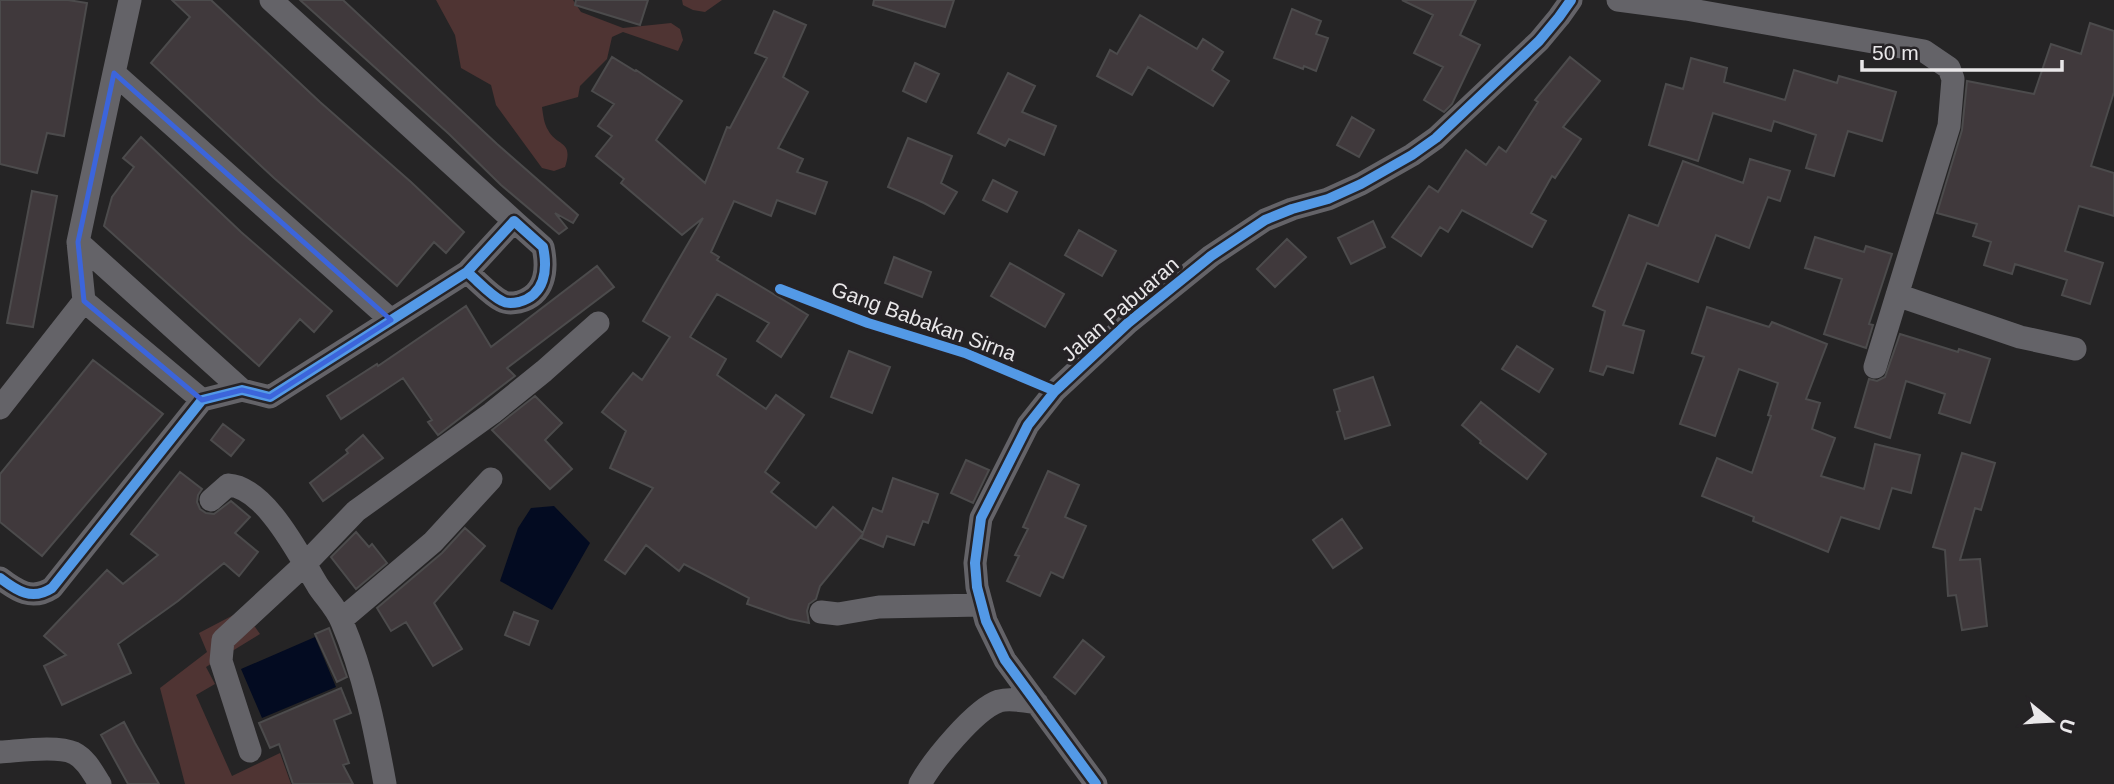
<svg xmlns="http://www.w3.org/2000/svg" width="2114" height="784" font-family="Arial,sans-serif">
	<style>
		.green { fill: #4f3433 }
		.water { fill: #030b21 }
		.building { fill: #40393c; stroke: #4c4b4c; stroke-width: 2 }
		.lines { fill: none; stroke-linecap: round; stroke-linejoin: round }
		.service { stroke: #646368; stroke-width: 10 }
		.minor { stroke: #646368; stroke-width: 23 }
		.cycleway-casing { stroke: #262326; stroke-width: 15 }
		.cycleway { stroke: #5399e6; stroke-width: 10 }
		.marked { fill: none; stroke: #3c65db; stroke-width: 5; stroke-linejoin: round }
		.labels { text-anchor: middle; dominant-baseline: central; stroke-width: 7; stroke-linejoin: round; paint-order: stroke }
		.street-label { font-size: 21px; fill: #e9e7e9; stroke: #262326 }
	</style>
	<rect width="100%" height="100%" fill="#252425"/>
	<path class="green" d="M436 0H573L581 12 623 28 671 23 680 29 683 40 678 51 623 32 612 37 607 59 580 86 578 97 542 107C543 114 544 124 548 130 557 147 574 140 565 167L554 171 542 168 496 105 491 85 461 68 455 35Z
		M682 0H722L705 12 693 10 683 5Z
		M243 610 260 634 206 667 215 684 196 695 232 776 280 753 291 784H185L160 688 207 652 199 633Z"/>
	<path class="water" d="M554 506 590 543 552 610 500 581 518 528 531 508Z
		M315 637 336 687 262 718 241 669Z"/>
	<path class="building" d="M0 0H68L87 3 64 136 47 133 37 173 0 164Z
		M172 0H211L320 102 411 182 464 232 446 253 434 242 397 286 274 178 151 63 190 17Z
		M300 0H343L497 144 578 215 573 223 555 213 567 228 559 234 501 185 449 134Z
		M576 0H648L640 25 575 5Z
		M874 0H954L945 27 873 5Z
		M1402 0H1476L1460 35 1480 45 1452 104 1444 112 1424 100 1443 67 1414 53 1433 15Z
		M1292 9 1321 21 1316 34 1328 38 1316 71 1304 66 1303 69 1274 58Z
		M774 11 806 25 783 77 808 92 778 148 803 159 797 172 827 182 815 214 777 200 771 216 734 201 711 252 719 257 717 260 808 315 781 357 757 341 769 323 717 294 690 337 726 359 717 375 766 409 776 395 804 415 765 472 779 483 771 492 816 528 833 507 863 533 873 508 882 512 893 478 938 494 928 523 923 521 914 545 887 536 883 547 861 538 863 534 820 586 816 599 809 604 807 611 809 623 790 619 747 604 749 598 684 564 679 571 646 545 625 574 605 560 653 488 610 468 626 431 602 412 633 373 642 380 670 337 643 321 703 218 682 235 621 183 624 179 596 156 612 136 598 126 614 104 592 91 612 57 635 71 636 70 682 101 656 140 705 183 727 127 730 128 767 58 755 53Z
		M1140 15 1197 49 1203 39 1223 52 1212 70 1229 81 1213 106 1148 67 1132 95 1097 76 1110 50 1117 54Z
		M2090 23 2114 31V92L2091 166 2114 173V216L2079 206 2065 251 2103 263 2090 304 2062 295 2067 280 2015 264 2012 274 1984 265 1991 242 1973 236 1977 224 1937 213 1962 130 1967 81 2034 94 2051 44 2081 54Z
		M1570 57 1600 81 1563 127 1581 139 1555 178 1552 176 1531 213 1546 221 1532 247 1462 210 1448 232 1440 227 1421 256 1392 237 1429 186 1438 192 1466 150 1486 165 1499 147 1506 152 1538 102 1535 100Z
		M1691 58 1727 68 1724 82 1785 100 1794 70 1837 83 1839 76 1896 92 1882 141 1848 131 1834 176 1806 168 1816 135 1774 121 1771 131 1713 113 1698 161 1649 145 1666 84 1683 89Z
		M915 63 939 74 926 102 903 91Z
		M1008 73 1035 86 1022 112 1056 126 1044 155 1009 139 1005 146 978 133Z
		M1352 117 1374 130 1359 157 1337 145Z
		M141 137 241 232 332 311 314 332 300 319 259 366 104 226 112 197 134 167 123 158Z
		M908 138 952 156 941 183 957 192 944 214 924 203 888 187Z
		M1750 159 1790 171 1780 201 1768 197 1749 248 1716 235 1698 282 1647 263 1623 325 1644 331 1633 373 1607 366 1603 375 1590 371 1605 311 1593 306 1629 215 1658 226 1683 161 1743 183Z
		M993 180 1017 192 1007 212 983 200Z
		M32 191 57 196 33 327 7 323Z
		M1373 221 1385 247 1351 264 1338 238Z
		M1079 230 1116 251 1102 276 1065 255Z
		M1815 237 1864 252 1866 246 1892 254 1869 324 1873 325 1866 348 1824 334 1842 279 1805 268Z
		M1287 239 1306 257 1275 287 1257 269Z
		M894 257 931 272 922 297 885 283Z
		M1010 263 1064 294 1045 327 991 296Z
		M597 266 614 287 507 368 515 376 438 435 428 422 432 420 403 378 341 419 327 396 377 364 378 366 466 306 491 347Z
		M1707 307 1769 327 1772 322 1827 344 1806 399 1820 403 1812 429 1835 438 1821 476 1864 489 1875 444 1920 455 1911 493 1892 488 1879 529 1841 517 1828 552 1753 521 1754 517 1702 496 1717 458 1752 473 1771 416 1768 415 1778 383 1739 369 1715 436 1680 424 1704 357 1692 353Z
		M1900 334 1958 352 1959 349 1990 359 1970 423 1939 413 1945 394 1906 381 1890 438 1855 427 1869 379 1877 381 1885 377Z
		M1517 346 1553 369 1539 392 1502 369Z
		M849 351 890 367 872 413 831 397Z
		M93 360 163 414 42 556 0 522V474Z
		M1373 377 1390 425 1345 439 1337 412 1340 411 1334 390Z
		M535 396 562 423 545 440 572 469 550 489 492 430Z
		M1481 402 1546 454 1527 479 1480 443 1481 441 1462 425Z
		M223 424 244 440 231 456 211 440Z
		M363 435 383 458 323 501 310 483 348 453 346 450Z
		M1962 453 1995 463 1981 510 1975 508 1960 560 1980 559 1987 626 1962 630 1956 595 1948 596 1945 550 1933 547Z
		M966 460 989 470 973 503 951 493Z
		M1048 471 1079 485 1065 517 1086 526 1063 578 1051 572 1040 596 1007 581 1019 556 1015 555 1028 529 1023 527Z
		M180 472 202 489 198 495 197 502 200 509 206 513 214 514 231 501 250 517 235 533 258 552 239 576 224 563 178 601 118 644 131 673 62 705 44 666 66 655 44 636 107 570 123 584 158 555 131 534Z
		M1342 519 1362 548 1333 568 1313 540Z
		M465 528 485 546 434 603 462 649 433 666 406 622 391 631 377 608 442 553Z
		M356 532 369 547 372 544 387 563 356 589 331 557Z
		M514 612 538 621 529 645 505 635Z
		M329 628 347 677 337 682 315 634Z
		M1083 640 1104 657 1075 694 1054 677Z
		M341 688 351 713 334 720 349 763 343 765 353 784H293L279 744 270 748 259 723Z
		M124 722 135 743 159 784H128L101 735Z"/>
	<g class="lines">
		<path class="service" d="M780 289 868 323 965 353 1055 391"/>
		<path class="minor" d="M130 0 114 73 391 320
			M271 0 514 221
			M1618 0 1686 9 1924 51 1949 68 1953 79 1949 126 1875 367
			M114 73 78 242 242 390
			M78 242 84 301 202 400
			M1897 295 2020 337 2075 349
			M0 408 84 301
			M211 500 228 485C266 487 300 557 318 586 326 598 337 609 342 622 364 674 375 729 385 784
			M0 578C17 591 32 601 52 588L202 400 242 390 270 397 467 272 514 221 543 247C548 270 545 295 519 302 514 303 507 304 502 301 490 295 478 281 467 272
			M821 612 838 614 879 607 981 605
			M341 620 433 542 491 479
			M250 751 221 661 223 640 305 564 356 511 492 413 544 371 598 323
			M0 752C19 751 57 745 74 753 86 759 93 773 100 784
			M920 784C932 762 975 709 999 701 1010 698 1025 701 1037 703
			M1096 784 1005 660 986 621 977 587 975 563 981 518 1028 425 1055 391 1128 323 1211 256 1265 220 1292 209 1328 199 1361 184 1412 155 1436 138 1539 41 1559 17 1571 0"/>
		<g class="cycleway-casing">
			<path id="cycleway" d="M780 289 868 323 965 353 1055 391
				M0 578C17 591 32 601 52 588L202 400 242 390 270 397 467 272 514 221 543 247C548 270 545 295 519 302 514 303 507 304 502 301 490 295 478 281 467 272
				M1096 784 1005 660 986 621 977 587 975 563 981 518 1028 425 1055 391 1128 323 1211 256 1265 220 1292 209 1328 199 1361 184 1412 155 1436 138 1539 41 1559 17 1571 0"/>
		</g>
		<use href="#cycleway" class="cycleway"/>
	</g>
	<path class="marked" d="M114 73 391 320 270 397 242 390 202 400 84 301 78 242Z"/>
	<g class="labels">
		<g class="street-label">
			<text transform="translate(1120 309) rotate(-41)">Jalan Pabuaran</text>
			<text transform="translate(924 321) rotate(20)">Gang Babakan Sirna</text>
		</g>
	</g>
	<g transform="translate(2051 721) rotate(108)" stroke="#262326" stroke-width="5" paint-order="stroke">
	<path d="M0-5L12 26L0 18L-12 26Z" fill="#e9e7e9"/>
	<text y="-10" font-size="19" font-weight="bold" text-anchor="middle" fill="#e9e7e9">U</text>
	</g>
	<path d="M1862 60v10h200v-10" fill="none" stroke="#e9e7e9" stroke-width="3.5"/>
	<text x="1872" y="60" font-size="21" fill="#e9e7e9" stroke="#262326" stroke-width="5" paint-order="stroke">50 m</text>
</svg>
